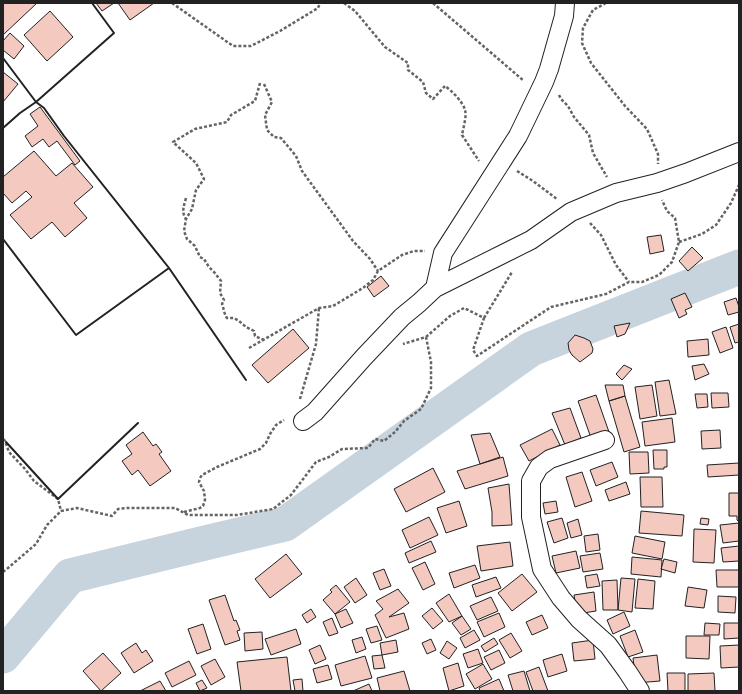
<svg xmlns="http://www.w3.org/2000/svg" width="742" height="694" font-family="'Varela Round',sans-serif">
	<style>
		.lines { fill: none; stroke-linecap: round; stroke-linejoin: round }
		.river { stroke: #c7d3dd; stroke-width: 35 }
		.building { fill: #f3c9c0; stroke: #222 }
		.street-casing { stroke: #222; stroke-width: 20 }
		.path { stroke: #646464; stroke-width: 2.5; stroke-dasharray: 3 2; stroke-linecap: butt }
		.street { stroke: #fff; stroke-width: 18 }
		.wall { stroke: #222; stroke-width: 2 }
	</style>
	<rect width="100%" height="100%" fill="#fff"/>
	<g class="lines">
		<path class="river" d="M3 656 70 576 209 542 285 524 531 349 739 267"/>
	</g>
	<path class="building" d="M3 3H37L3 35Z
		M96 3H114L102 11Z
		M118 3H154L130 20Z
		M50 11 73 37 47 61 24 35Z
		M10 33 24 46 14 59 3 50V41Z
		M3 72 18 84 3 102Z
		M40 107 80 161 75 165 57 141 49 147 43 139 32 147 25 136 38 126 30 114Z
		M34 151 56 176 72 163 93 187 74 203 87 218 65 237 52 222 31 239 10 215 32 197 26 191 12 203 3 193V177Z
		M661 235 664 251 650 254 647 237Z
		M692 247 703 258 688 271 679 261Z
		M381 276 389 286 374 297 367 287Z
		M685 293 692 307 685 310 687 314 679 318 671 299Z
		M736 298 739 307V312L728 315 724 302Z
		M630 323 625 334 617 337 614 326Z
		M739 324V342L735 343 730 327Z
		M726 327 733 348 720 353 712 332Z
		M293 329 309 348 268 383 252 365Z
		M575 335 584 338 590 341 593 349 592 353 580 362 572 355 569 350 568 343Z
		M708 339 709 355 688 357 687 341Z
		M704 364 709 374 695 380 692 366Z
		M624 365 632 369 622 380 616 374Z
		M669 380 676 414 660 416 655 382Z
		M605 385H623L625 396 609 401Z
		M652 385 657 416 640 419 635 387Z
		M711 393H728L729 407 712 408Z
		M695 394H707L708 407 697 408Z
		M596 395 609 432 591 438 578 401Z
		M625 396 640 447 624 452 609 401Z
		M570 408 581 438 565 445 552 413Z
		M672 418 675 442 645 446 642 422Z
		M552 429 560 445 529 461 520 445Z
		M720 430 721 448 702 449 701 431Z
		M143 432 153 446 156 444 162 452 159 454 171 471 150 486 138 470 132 475 122 461 132 454 126 445Z
		M490 433 500 457 480 464 471 435Z
		M653 450H667V467H664V469H654Z
		M629 452H648L649 473 630 474Z
		M503 457 508 476 465 489 457 471Z
		M612 462 618 477 596 486 590 470Z
		M739 463V475L708 477 707 465Z
		M433 468 445 492 406 512 394 489Z
		M582 472 592 501 575 507 566 477Z
		M640 477H662L663 507H641Z
		M626 482 630 494 609 501 605 490Z
		M509 484 512 525 492 526V512L488 488Z
		M729 493H739V522L737 520V516H729Z
		M459 501 467 526 446 533 437 508Z
		M556 501 558 512 545 514 543 503Z
		M641 511 684 515 682 536 639 533Z
		M429 517 438 535 410 548 402 530Z
		M562 518 568 538 554 543 547 522Z
		M701 518 709 519 708 525 700 524Z
		M578 519 582 535 571 538 567 523Z
		M739 523V541L723 543 720 525Z
		M694 529 716 530 714 563 693 562Z
		M598 534 600 550 586 552 584 536Z
		M635 536 665 542 662 559 632 553Z
		M431 541 436 552 409 563 405 553Z
		M510 542 513 566 481 571 477 546Z
		M739 546V561L723 562 721 548Z
		M576 551 580 568 556 573 552 556Z
		M600 553 603 569 583 572 580 556Z
		M286 554 302 574 270 598 255 579Z
		M632 557 662 560 661 577 631 574Z
		M664 559 677 562 675 573 661 569Z
		M425 562 435 584 423 590 412 568Z
		M475 565 480 578 454 588 449 573Z
		M384 569 391 586 380 590 373 573Z
		M716 570H739V587H717Z
		M522 574 537 592 512 611 498 593Z
		M597 574 600 586 587 588 585 576Z
		M496 577 501 588 476 597 472 585Z
		M356 578 367 595 355 603 344 587Z
		M621 578 635 579 632 612 618 610Z
		M638 579 655 581 653 609 635 608Z
		M617 580 618 610H603L602 581Z
		M336 585 350 602 335 614 323 600 332 592 330 590Z
		M688 587 707 590 704 608 685 606Z
		M398 589 409 603 389 617 404 613 409 629 386 638 375 615 383 609 376 601Z
		M594 592 596 611 577 614 574 595Z
		M449 594 462 616 449 622 436 603Z
		M225 595 234 621 236 620 240 630 237 631 240 640 225 645 209 600Z
		M718 596 736 597 735 613 718 612Z
		M491 597 498 611 477 620 470 606Z
		M432 608 443 621 433 629 422 616Z
		M311 609 316 617 307 623 302 615Z
		M346 609 353 623 341 628 335 614Z
		M624 612 630 626 613 634 607 620Z
		M499 613 505 627 484 637 477 622Z
		M542 615 548 628 532 635 526 622Z
		M462 616 471 629 461 635 452 623Z
		M332 618 338 633 329 636 323 622Z
		M705 623 720 624 719 635H704Z
		M724 623H739V638L724 639Z
		M203 624 211 649 197 654 188 629Z
		M377 626 382 640 371 643 366 629Z
		M296 629 301 644 271 655 265 639Z
		M474 630 480 640 465 648 460 638Z
		M635 630 643 652 628 657 620 636Z
		M262 632 263 649 245 651 244 633Z
		M511 633 522 651 510 658 499 640Z
		M686 636H710L709 659 686 658Z
		M362 637 366 649 356 653 352 640Z
		M494 638 498 644 485 652 481 646Z
		M431 639 436 650 427 654 422 643Z
		M396 640 398 652 382 655 380 643Z
		M593 640 595 659 574 661 572 643Z
		M447 641 457 648 449 659 440 653Z
		M136 643 142 653 146 650 153 661 134 673 121 653Z
		M320 645 326 659 315 664 309 650Z
		M739 645V667L721 668 720 646Z
		M478 649 483 663 468 668 463 654Z
		M499 650 505 663 491 670 484 657Z
		M103 653 121 673 101 691 83 671Z
		M562 654 567 671 548 677 543 660Z
		M382 655 385 668 374 669 372 656Z
		M657 655 660 681 636 683 633 658Z
		M365 656 372 678 341 686 335 665Z
		M287 657 291 691H241L237 662Z
		M215 659 225 677 211 685 201 666Z
		M189 661 196 675 172 687 165 673Z
		M458 663 464 686 449 691 443 668Z
		M483 664 492 679 475 689 466 674Z
		M328 665 332 679 317 683 313 669Z
		M539 667 548 691H533L526 672Z
		M404 671 410 691H380L377 678Z
		M524 671 530 691H513L508 675Z
		M667 673H685V691H668Z
		M714 673 715 691H688V674Z
		M302 679 303 691H295L293 680Z
		M499 679 504 691H480L479 688Z
		M202 680 207 688 200 691 196 683Z
		M160 681 166 691H140Z
		M369 684 372 691H353Z"/>
	<g class="lines">
		<g class="street-casing">
			<path id="street" d="M435 288 443 253 518 136 544 82 549 69 564 16 565 3
				M303 421 315 412 364 357 402 317 419 303 435 288 531 240 571 212 616 193 657 183 686 173 739 152
				M605 440 550 459 539 467 531 481V517L542 569 561 598 579 619 608 645 627 671 640 691"/>
		</g>
		<path class="path" d="M172 3 233 46H251L280 31 318 8 320 3
			M344 3 355 11 385 47 408 63V70L423 82 426 93 433 99 445 86C452 91 463 102 465 110 467 116 463 129 462 135L479 161
			M433 3 524 81
			M606 3 593 10 583 28 582 43 591 63 625 106 647 129 658 154V164
			M260 83 255 101 231 115 227 122 195 129 173 142 196 163 204 179 196 190 192 209 186 219 184 231 187 239 195 246 200 257 204 259 209 267 214 272 221 281 220 293 224 300 222 304C224 309 224 314 227 318H234L239 321 246 327 254 331 255 336 264 340
			M264 84 272 102 265 115 267 130 274 137 281 138 296 156 302 171 353 241 370 259 378 271
			M559 95 561 99 568 106 574 117 589 135 593 153 607 177
			M517 171 533 181 557 199
			M186 198C184 206 181 212 186 219
			M590 223 601 235 616 265 629 282
			M679 242 702 234 716 225 731 203 739 185
			M484 318 512 272
			M426 337 450 316 464 308 484 318 473 350 477 356 551 307 606 294 629 282H642L659 275 672 262 679 242 675 218 667 211 662 200
			M249 348 319 308 333 306 363 288 373 280 378 271 402 255 414 251H425
			M300 399 316 344 319 308
			M3 439 5 441 9 452 25 469 34 481 58 499 61 511
			M184 512 200 508 203 506 205 500 204 491 199 482 200 478 202 475 217 467 260 449 266 443 270 434 276 425 284 420
			M3 572 8 568 36 544 47 525 61 511 77 508 112 516 118 509 127 508H175L188 515H237L273 509 291 495 316 462 329 457 342 449 368 448 375 439 384 441 395 432 404 421 421 409 431 388V362L426 337 403 344"/>
		<use href="#street" class="street"/>
		<path class="wall" d="M3 58 36 102 44 108 64 136 169 268 246 380
			M3 128 20 113 36 102 114 33 92 3
			M3 239 76 335 169 268
			M6 442 58 499 138 423"/>
	</g>
	<rect width="742" height="694" fill="none" stroke="#222222" stroke-width="8"/>
</svg>
